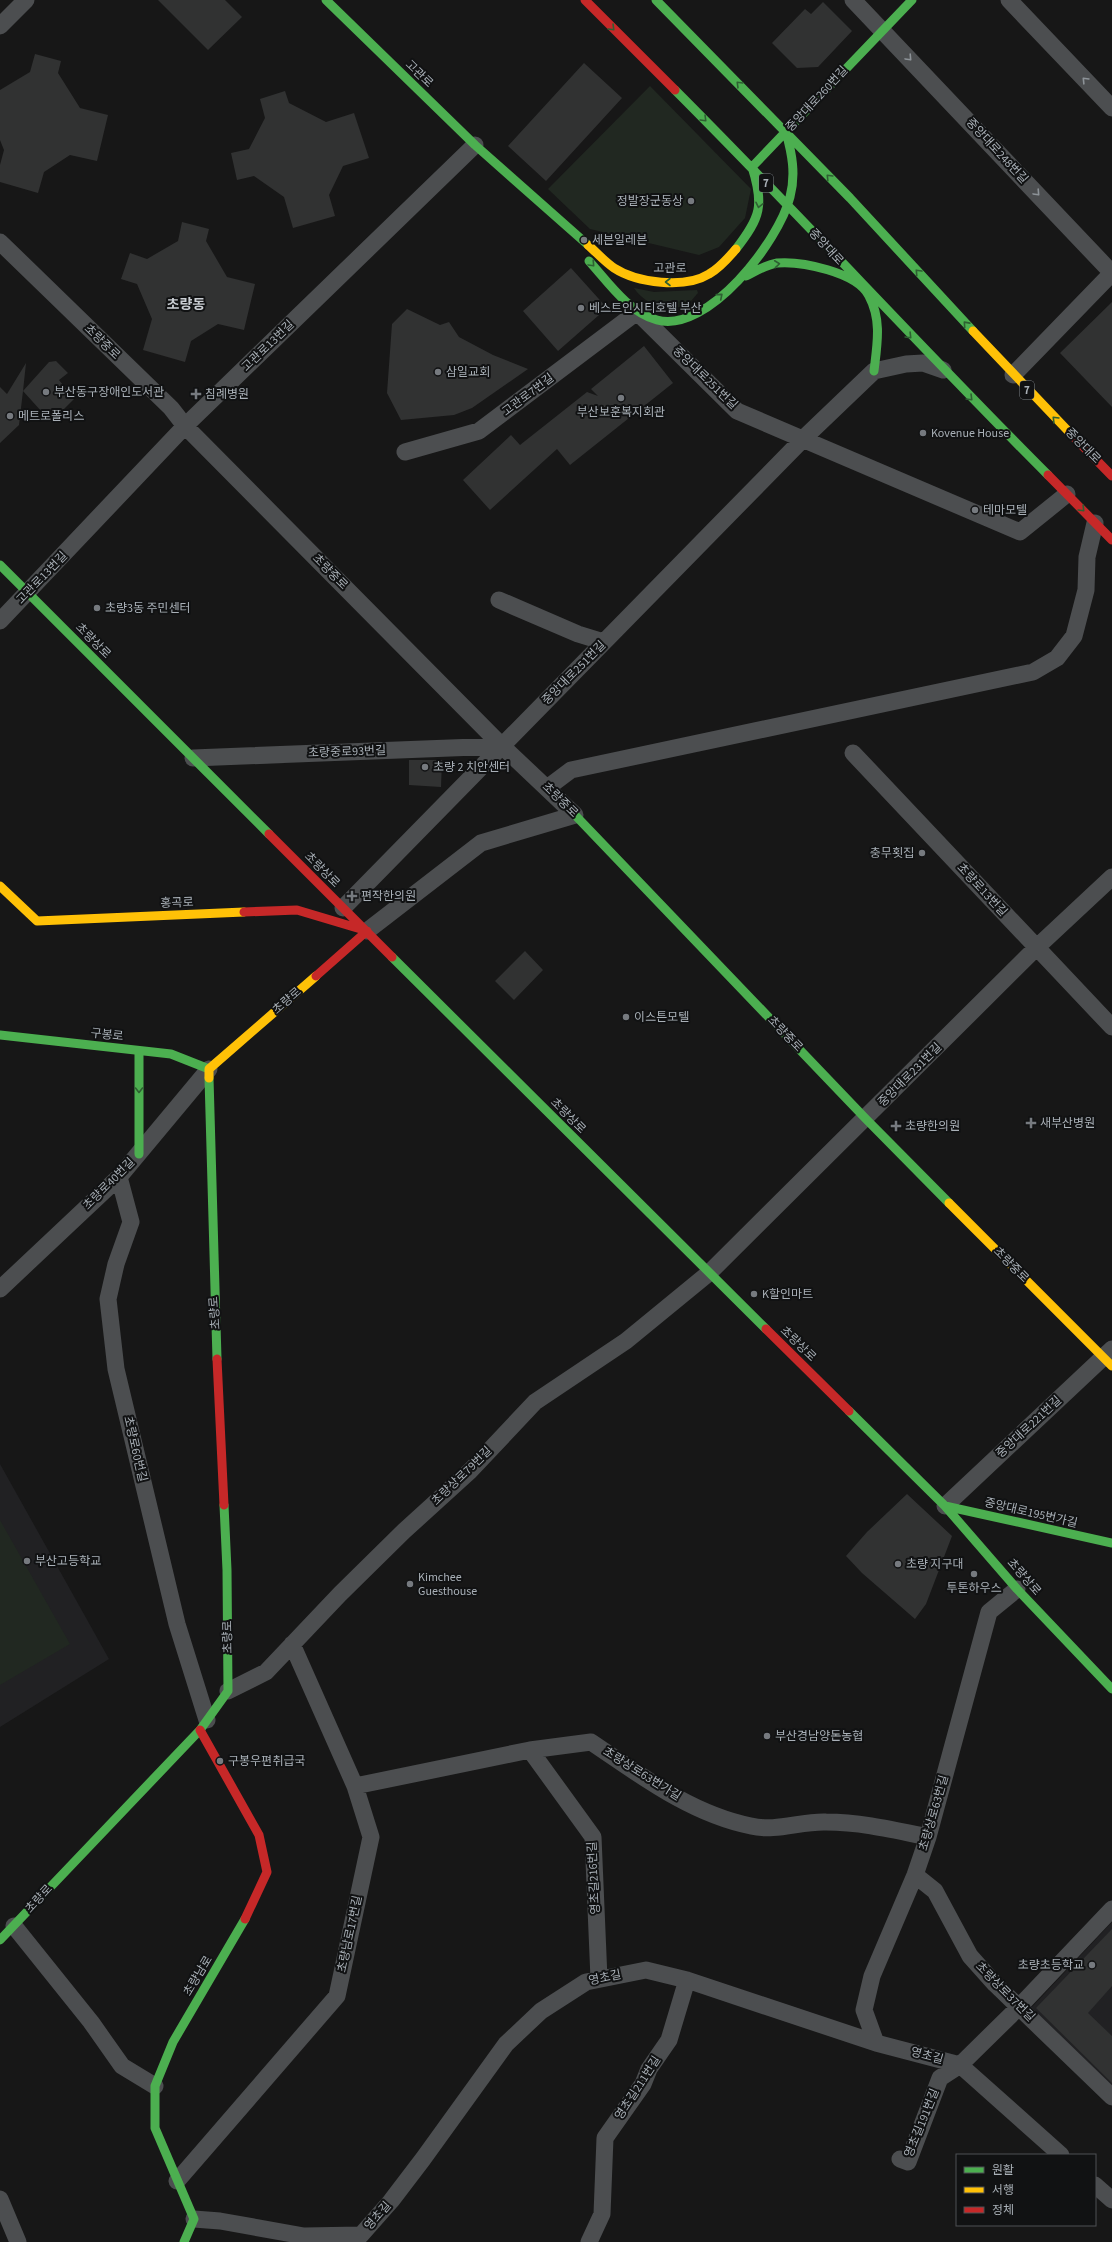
<svg xmlns="http://www.w3.org/2000/svg" width="1112" height="2242" font-family="'Source Sans 3','Noto Sans KR',sans-serif">
	<style>
		.built { fill: #212123 }
		.green { fill: #212821 }
		.building { fill: #313232 }
		.lines { fill: none; stroke-linecap: round; stroke-linejoin: round }
		.street { stroke: #4c4e50; stroke-width: 17 }
		.fast { stroke: #4caf50; stroke-width: 9 }
		.slow { stroke: #ffc107; stroke-width: 9 }
		.jam { stroke: #c62828; stroke-width: 9 }
		.oneway { stroke: #2e6032 }
		.oneway2 { stroke: #8d9398 }
		.poi-dot { fill: #767a7f; stroke: #111213; stroke-width: 1.5 }
		.labels { text-anchor: middle; dominant-baseline: central; stroke-width: 4; stroke-linejoin: round; paint-order: stroke }
		.shield { fill: #111213; stroke: #7b8186; stroke-width: 1 }
		.shield-label { font-size: 11px; font-weight: bold; fill: #a9b0b7 }
		.street-label { font-size: 12px; fill: #a9b0b7; stroke: #111213 }
		.poi-label { font-size: 12px; fill: #a9b0b7; stroke: #111213; text-anchor: start }
		.quarter-label { font-size: 14px; font-weight: bold; fill: #caced3; stroke: #111213 }
	</style>
	<rect width="100%" height="100%" fill="#171717"/>
	<path class="built" d="M0 1464 109 1659 0 1727Z
		M1112 1922V2089L1031 2008Z"/>
	<path class="green" d="M650 86 751 189 745 218 719 247 699 255 590 229 548 189Z
		M634 288 654 292 697 290 698 293C694 297 691 302 687 304 670 314 644 304 634 288Z
		M0 1520 70 1644 0 1685Z"/>
	<path class="building" d="M158 0H225L242 17 208 50Z
		M823 2 852 31 818 67 797 68 772 43 805 9 811 14Z
		M35 54 61 61 58 73 80 108 108 115 97 161 70 155 44 172 38 193 0 182V165L4 150 0 140V90L30 72Z
		M584 63 622 98 546 181 508 146Z
		M285 91 289 103 326 122 354 113 369 158 343 166 329 195 335 216 293 228 284 197 254 176 237 180 231 153 249 149 265 118 260 99Z
		M182 222 209 229 206 241 227 277 255 284 244 330 218 324 191 341 185 362 143 350 152 319 137 284 121 279 130 253 147 259 178 241Z
		M571 268 607 308 558 351 523 311Z
		M1112 302V407L1060 353Z
		M407 309 440 325 449 322 459 337 493 355 528 369 472 408 454 415 401 420 387 393 392 324Z
		M644 346 673 383 570 465 557 449 490 510 463 480 511 435 520 445 587 392 598 396 591 389Z
		M56 361 68 373 59 380 74 399 51 422 23 391 19 425 0 443V387L7 394 26 363 23 391 49 362Z
		M409 760H442L441 787 409 785Z
		M525 951 543 970 514 1000 495 981Z
		M907 1494 952 1536 926 1604 915 1619 862 1573 846 1556 867 1532Z
		M1112 1929V1986L1088 2013 1112 2036V2083L1036 2008Z"/>
	<g class="lines">
		<path class="street" d="M853 0 1112 273
			M1009 0 1112 108
			M0 26 26 0
			M0 242 171 408 185 426 502 746 575 815 481 843 367 931
			M1013 375 1112 273
			M405 452 479 431 637 312 737 411 1020 532 1067 494
			M499 600 578 634 604 642
			M0 621 185 426 475 145
			M853 753 1112 1027
			M193 758 502 746
			M547 788 571 770 1033 672 1057 658 1074 636 1086 590 1087 557 1095 523
			M343 908 804 438 874 371 906 364 923 363 943 370
			M119 1177 131 1222 116 1264 108 1299 116 1369 177 1624 207 1720
			M0 1289 119 1177 209 1069
			M945 1506 1112 1349
			M228 1691 266 1672 340 1594 404 1531 470 1471 535 1402 626 1341 709 1273 1036 948 1112 877
			M530 1750 593 1837 599 1979
			M355 1786 530 1750 591 1742C640 1775 691 1814 751 1826 776 1832 801 1821 826 1822 861 1822 894 1830 928 1837
			M915 1875 935 1891 970 1956 995 1984 1112 2097
			M14 1926 91 2022 122 2066 155 2086
			M876 2043 864 2010 872 1976 915 1875 928 1837 989 1612 1017 1589
			M900 2159 908 2162 940 2078 960 2065 1019 2007 1112 1909
			M177 2181 337 1996 371 1837 355 1786 292 1644
			M1095 2185 1112 2200
			M0 2199 18 2242
			M194 2219 220 2221 304 2236 361 2235 391 2201 423 2159 506 2044 541 2011 586 1982 646 1970 687 1980 876 2043 960 2065 1061 2155
			M589 2242 602 2214 605 2138 643 2084 649 2069 669 2040 687 1980"/>
		<path class="fast" d="M326 0 475 145 588 245
			M656 0 850 198 973 331
			M675 90C802 217 922 349 1048 475
			M736 249C761 217 764 205 752 167L912 0
			M589 261C608 282 628 312 657 320 708 334 779 241 790 197 796 174 792 154 786 132
			M746 276C756 271 765 265 777 263 801 261 857 272 869 296 882 320 877 345 874 371
			M0 565 269 834
			M575 815 866 1119 949 1203
			M392 957 766 1329
			M0 1035 171 1054 209 1069
			M139 1051V1154
			M209 1078 217 1359
			M849 1411 945 1506 1017 1589 1112 1689
			M945 1506 1112 1543
			M0 1940 200 1730 228 1691 227 1570 224 1505
			M184 2242 194 2219 155 2128V2086L173 2042 245 1919"/>
		<path class="slow" d="M588 245C596 252 605 262 614 268 637 283 685 289 709 274 720 268 728 258 736 249
			M973 331 1070 433
			M0 886 37 921 244 912
			M209 1078V1069L316 976
			M949 1203 1112 1366"/>
		<path class="jam" d="M585 0 675 90
			M1070 433 1112 476
			M1048 475 1112 540
			M269 834 392 957
			M244 912 297 910 364 930
			M316 976 367 931
			M766 1329 849 1411
			M217 1359 224 1505
			M200 1730 259 1835 267 1872 245 1919"/>
	</g>
	<defs><path id="oneway-chevron" d="M-2-3.5L2.5 0L-2 3.5" fill="none" stroke-width="1.6" stroke-linecap="round" stroke-linejoin="round"/></defs>
	<g class="oneway">
		<use href="#oneway-chevron" transform="translate(612 28) rotate(45)"/>
		<use href="#oneway-chevron" transform="translate(739 84) rotate(-135)"/>
		<use href="#oneway-chevron" transform="translate(704 119) rotate(45)"/>
		<use href="#oneway-chevron" transform="translate(829 177) rotate(-134)"/>
		<use href="#oneway-chevron" transform="translate(759 205) rotate(102)"/>
		<use href="#oneway-chevron" transform="translate(592 264) rotate(47)"/>
		<use href="#oneway-chevron" transform="translate(777 264) rotate(-6)"/>
		<use href="#oneway-chevron" transform="translate(918 272) rotate(-133)"/>
		<use href="#oneway-chevron" transform="translate(668 282) rotate(-180)"/>
		<use href="#oneway-chevron" transform="translate(720 296) rotate(-40)"/>
		<use href="#oneway-chevron" transform="translate(966 324) rotate(-132)"/>
		<use href="#oneway-chevron" transform="translate(909 336) rotate(46)"/>
		<use href="#oneway-chevron" transform="translate(970 398) rotate(45)"/>
		<use href="#oneway-chevron" transform="translate(1055 419) rotate(-135)"/>
		<use href="#oneway-chevron" transform="translate(1082 509) rotate(46)"/>
		<use href="#oneway-chevron" transform="translate(139 1090) rotate(90)"/>
	</g>
	<g class="oneway2">
		<use href="#oneway-chevron" transform="translate(909 58) rotate(47)"/>
		<use href="#oneway-chevron" transform="translate(1085 80) rotate(-134)"/>
		<use href="#oneway-chevron" transform="translate(1037 193) rotate(47)"/>
	</g>
	<g class="poi-dot">
		<circle cx="691" cy="201" r="4"/>
		<circle cx="584" cy="240" r="4"/>
		<circle cx="581" cy="308" r="4"/>
		<circle cx="438" cy="372" r="4"/>
		<circle cx="46" cy="392" r="4"/>
		<path d="M194 388h4v4h4v4h-4v4h-4v-4h-4v-4h4z"/>
		<circle cx="621" cy="398" r="4"/>
		<circle cx="10" cy="416" r="4"/>
		<circle cx="923" cy="433" r="4"/>
		<circle cx="975" cy="510" r="4"/>
		<circle cx="97" cy="608" r="4"/>
		<circle cx="425" cy="767" r="4"/>
		<circle cx="922" cy="853" r="4"/>
		<path d="M350 890h4v4h4v4h-4v4h-4v-4h-4v-4h4z"/>
		<circle cx="626" cy="1017" r="4"/>
		<path d="M1029 1117h4v4h4v4h-4v4h-4v-4h-4v-4h4z"/>
		<path d="M894 1120h4v4h4v4h-4v4h-4v-4h-4v-4h4z"/>
		<circle cx="754" cy="1294" r="4"/>
		<circle cx="27" cy="1561" r="4"/>
		<circle cx="898" cy="1564" r="4"/>
		<circle cx="974" cy="1574" r="4"/>
		<circle cx="410" cy="1584" r="4"/>
		<circle cx="767" cy="1736" r="4"/>
		<circle cx="220" cy="1761" r="4"/>
		<circle cx="1092" cy="1965" r="4"/>
	</g>
	<g class="labels">
		<g class="shield">
			<rect x="759" y="174" width="14" height="18" rx="3"/>
			<rect x="1020" y="381" width="14" height="18" rx="3"/>
		</g>
		<g class="shield-label">
			<text x="766" y="183">7</text>
			<text x="1027" y="390">7</text>
		</g>
		<g class="street-label">
			<text transform="translate(419 74) rotate(44)">고관로</text>
			<text transform="translate(817 99) rotate(-47)">중앙대로260번길</text>
			<text transform="translate(997 151) rotate(47)">중앙대로248번길</text>
			<text transform="translate(826 247) rotate(47)">중앙대로</text>
			<text x="670" y="268">고관로</text>
			<text transform="translate(102 342) rotate(44)">초량중로</text>
			<text transform="translate(268 346) rotate(-44)">고관로13번길</text>
			<text transform="translate(705 378) rotate(44)">중앙대로251번길</text>
			<text transform="translate(528 395) rotate(-37)">고관로7번길</text>
			<text transform="translate(1083 446) rotate(45)">중앙대로</text>
			<text transform="translate(330 572) rotate(45)">초량중로</text>
			<text transform="translate(42 578) rotate(-46)">고관로13번길</text>
			<text transform="translate(93 641) rotate(45)">초량상로</text>
			<text transform="translate(574 673) rotate(-45)">중앙대로251번길</text>
			<text transform="translate(347 752) rotate(-2)">초량중로93번길</text>
			<text transform="translate(560 800) rotate(44)">초량중로</text>
			<text transform="translate(322 870) rotate(45)">초량상로</text>
			<text transform="translate(982 890) rotate(47)">초량로13번길</text>
			<text transform="translate(177 903) rotate(-2)">홍곡로</text>
			<text transform="translate(287 1001) rotate(-41)">초량로</text>
			<text transform="translate(785 1034) rotate(46)">초량중로</text>
			<text transform="translate(107 1035) rotate(6)">구봉로</text>
			<text transform="translate(910 1075) rotate(-45)">중앙대로231번길</text>
			<text transform="translate(568 1116) rotate(45)">초량상로</text>
			<text transform="translate(109 1184) rotate(-45)">초량로40번길</text>
			<text transform="translate(1011 1265) rotate(45)">초량중로</text>
			<text transform="translate(215 1313) rotate(-94)">초량로</text>
			<text transform="translate(798 1344) rotate(44)">초량상로</text>
			<text transform="translate(1029 1427) rotate(-43)">중앙대로221번길</text>
			<text transform="translate(135 1449) rotate(77)">초량로60번길</text>
			<text transform="translate(462 1476) rotate(-44)">초량상로79번길</text>
			<text transform="translate(1031 1513) rotate(13)">중앙대로195번가길</text>
			<text transform="translate(1024 1577) rotate(49)">초량상로</text>
			<text transform="translate(228 1637) rotate(-91)">초량로</text>
			<text transform="translate(642 1774) rotate(32)">초량상로63번가길</text>
			<text transform="translate(934 1813) rotate(-74)">초량상로63번길</text>
			<text transform="translate(594 1878) rotate(-93)">영초길216번길</text>
			<text transform="translate(39 1899) rotate(-47)">초량로</text>
			<text transform="translate(350 1934) rotate(-78)">초량남로17번길</text>
			<text transform="translate(198 1976) rotate(-59)">초량남로</text>
			<text transform="translate(605 1978) rotate(-12)">영초길</text>
			<text transform="translate(1005 1992) rotate(45)">초량상로37번길</text>
			<text transform="translate(927 2056) rotate(15)">영초길</text>
			<text transform="translate(638 2088) rotate(-57)">영초길211번길</text>
			<text transform="translate(922 2123) rotate(-68)">영초길191번길</text>
			<text transform="translate(378 2216) rotate(-49)">영초길</text>
		</g>
		<g class="poi-label">
			<text x="683" y="201" text-anchor="end">정발장군동상</text>
			<text x="592" y="240">세븐일레븐</text>
			<text x="589" y="308">베스트인시티호텔 부산</text>
			<text x="446" y="372">삼일교회</text>
			<text x="54" y="392">부산동구장애인도서관</text>
			<text x="205" y="394">침례병원</text>
			<text x="621" y="412" text-anchor="middle">부산보훈복지회관</text>
			<text x="18" y="416">메트로폴리스</text>
			<text x="931" y="433">Kovenue House</text>
			<text x="983" y="510">테마모텔</text>
			<text x="105" y="608">초량3동 주민센터</text>
			<text x="433" y="767">초량 2 치안센터</text>
			<text x="914" y="853" text-anchor="end">충무횟집</text>
			<text x="361" y="896">편작한의원</text>
			<text x="634" y="1017">이스튼모텔</text>
			<text x="1040" y="1123">새부산병원</text>
			<text x="905" y="1126">초량한의원</text>
			<text x="762" y="1294">K할인마트</text>
			<text x="35" y="1561">부산고등학교</text>
			<text x="906" y="1564">초량 지구대</text>
			<text x="418" y="1577">Kimchee<tspan x="418" dy="14">Guesthouse</tspan></text>
			<text x="974" y="1588" text-anchor="middle">투톤하우스</text>
			<text x="775" y="1736">부산경남양돈농협</text>
			<text x="228" y="1761">구봉우편취급국</text>
			<text x="1084" y="1965" text-anchor="end">초량초등학교</text>
		</g>
		<g class="quarter-label">
			<text x="186" y="305">초량동</text>
		</g>
	</g>
	<rect x="956" y="2154" width="140" height="72" fill="#111213" stroke="#4e5155"/>
	<rect x="964" y="2167" width="20" height="6" fill="#4caf50" stroke="#4e5155"/>
	<text x="992" y="2174" font-size="12" fill="#a9b0b7">원활</text>
	<rect x="964" y="2187" width="20" height="6" fill="#ffc107" stroke="#4e5155"/>
	<text x="992" y="2194" font-size="12" fill="#a9b0b7">서행</text>
	<rect x="964" y="2207" width="20" height="6" fill="#c62828" stroke="#4e5155"/>
	<text x="992" y="2214" font-size="12" fill="#a9b0b7">정체</text>
</svg>
